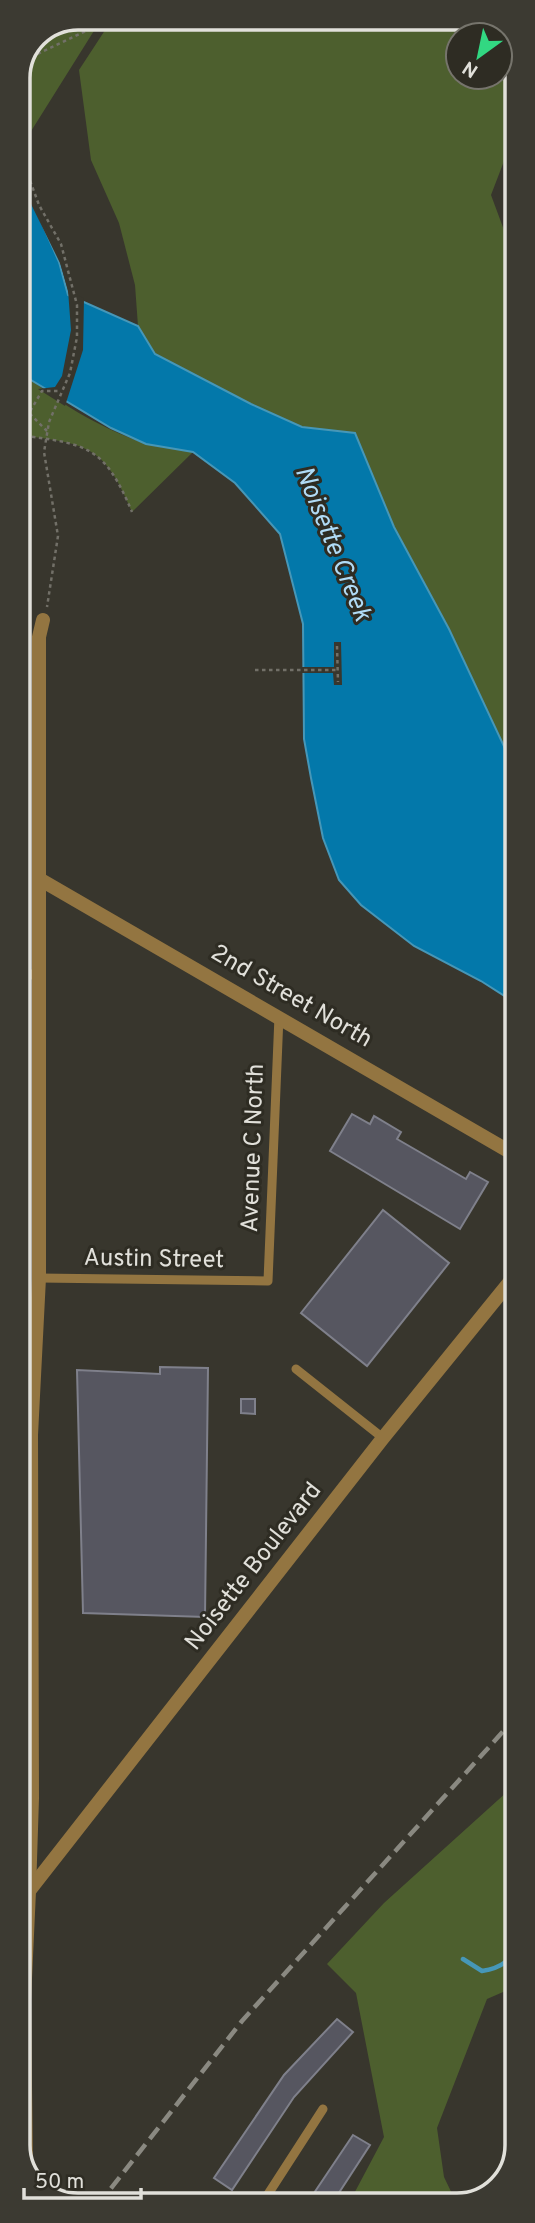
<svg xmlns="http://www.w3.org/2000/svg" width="535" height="2223" font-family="Overpass,sans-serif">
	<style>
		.green { fill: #4d5f2e }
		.water { fill: #0378aa; stroke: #4697b8; stroke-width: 2 }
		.pier { fill: #38362d }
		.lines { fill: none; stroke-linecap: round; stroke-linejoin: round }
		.stream { stroke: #4697b8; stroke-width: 4.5 }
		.building { fill: #565660; stroke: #7f808b; stroke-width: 2 }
		.path { stroke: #727068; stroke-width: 2.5; stroke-dasharray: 3.5 3.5; stroke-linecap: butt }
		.service { stroke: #937541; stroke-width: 9 }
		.minor { stroke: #937541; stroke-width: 14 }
		.tertiary { stroke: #937541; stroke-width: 14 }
		.rail { stroke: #8a8981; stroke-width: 4.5; stroke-dasharray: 14 7; stroke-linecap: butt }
		.labels { text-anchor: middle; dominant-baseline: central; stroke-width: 6; stroke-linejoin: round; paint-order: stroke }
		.street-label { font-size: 24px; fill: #e1e0da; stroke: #2e2c23 }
		.water-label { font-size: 26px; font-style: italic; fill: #b0dbf6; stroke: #2e2c23 }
		.rim { fill: none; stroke: #e1e0da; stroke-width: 3.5 }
	</style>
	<rect width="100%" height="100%" fill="#38362d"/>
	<path class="green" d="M77 18H102L18 152V77L35 35Z
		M113 18H465L500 35H458V77H500V35L516 66V130L491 195 517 265V774L449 629 394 527 355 433 302 427 251 404 155 354 138 326 135 285 119 223 91 160 79 70Z
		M18 367C51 400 100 428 144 443 159 448 178 449 193 452L132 512C104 444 87 444 18 435Z
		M517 1776V1986L487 1999 437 2128 444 2177 457 2204 348 2205 384 2137 356 1993 327 1964 384 1903 508 1791Z"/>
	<path class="water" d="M18 169 59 262 68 295 138 326 155 354 251 404 302 427 355 433 394 527 449 629 517 774V1004L481 981 414 946 361 905 339 880 323 838 311 778 304 739 303 624 280 534 235 483 193 452 146 444 111 428 31 380 18 367Z"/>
	<path class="pier" d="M18 166 62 261 71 292 84 298 83 350 65 406 38 389 55 387 62 376 71 330 68 290 60 263 28 198Z
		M334 642H341L342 685H334L333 673H299V667H334Z"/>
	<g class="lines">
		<path class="stream" d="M463 1959 482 1971C501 1968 512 1961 517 1942"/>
	</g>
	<path class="building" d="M352 1114 370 1124 374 1116 401 1132 397 1139 466 1179 470 1172 488 1182 460 1229 330 1151Z
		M383 1210 449 1263 367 1366 301 1313Z
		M160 1367 208 1368 205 1617 83 1613 77 1370 160 1374Z
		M241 1399H255V1414L241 1413Z
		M337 2019 353 2032 294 2097 232 2190 214 2178 284 2075Z
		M353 2135 370 2145 331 2205H306Z"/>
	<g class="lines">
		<path class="path" d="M25 60 94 27 105 18
			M18 148 39 205 61 244 77 305V337L70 373 49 422 44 452 58 536 47 607
			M47 431 29 413 42 391H61
			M18 435C87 444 104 445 132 512
			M337 646 338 682
			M255 670H338"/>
		<path class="service" d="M18 968 39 978
			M39 1278 268 1281 279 1016
			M18 1324 36 1332
			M296 1369 383 1438
			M18 1795 32 1798
			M261 2205 323 2109"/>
		<path class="minor" d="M41 880 517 1156
			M29 1891 32 1798 31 1435 39 1278V637L43 620"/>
		<path class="tertiary" d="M26 2171 24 2000 29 1891 383 1438 517 1273"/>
		<path class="rail" d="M98 2205 242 2021 517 1716"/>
	</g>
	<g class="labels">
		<g class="street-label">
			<text transform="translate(291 997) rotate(30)">2nd Street North</text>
			<text transform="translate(254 1148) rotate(-88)">Avenue C North</text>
			<text transform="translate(154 1260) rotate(1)">Austin Street</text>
			<text transform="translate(254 1567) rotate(-52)">Noisette Boulevard</text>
		</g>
		<g class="water-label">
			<text transform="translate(332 544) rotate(68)">Noisette Creek</text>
		</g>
	</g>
	<path d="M0 0H535V2223H0ZM78 30H457A48 48 0 0 1 505 78V2145A48 48 0 0 1 457 2193H78A48 48 0 0 1 30 2145V78A48 48 0 0 1 78 30Z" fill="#3c3a32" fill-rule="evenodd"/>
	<path class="rim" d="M78 30H457A48 48 0 0 1 505 78V2145A48 48 0 0 1 457 2193H78A48 48 0 0 1 30 2145V78A48 48 0 0 1 78 30Z"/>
	<g transform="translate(479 56) rotate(213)"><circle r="33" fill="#2e2c23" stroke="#76746c" stroke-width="2"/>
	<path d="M0-5L12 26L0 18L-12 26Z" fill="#32d882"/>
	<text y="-10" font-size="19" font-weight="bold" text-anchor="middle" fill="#e1e0da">N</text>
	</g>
	<path d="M24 2188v10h117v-10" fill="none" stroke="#e1e0da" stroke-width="3.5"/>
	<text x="35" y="2188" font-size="21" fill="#e1e0da" stroke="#2e2c23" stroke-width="5" paint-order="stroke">50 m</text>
</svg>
